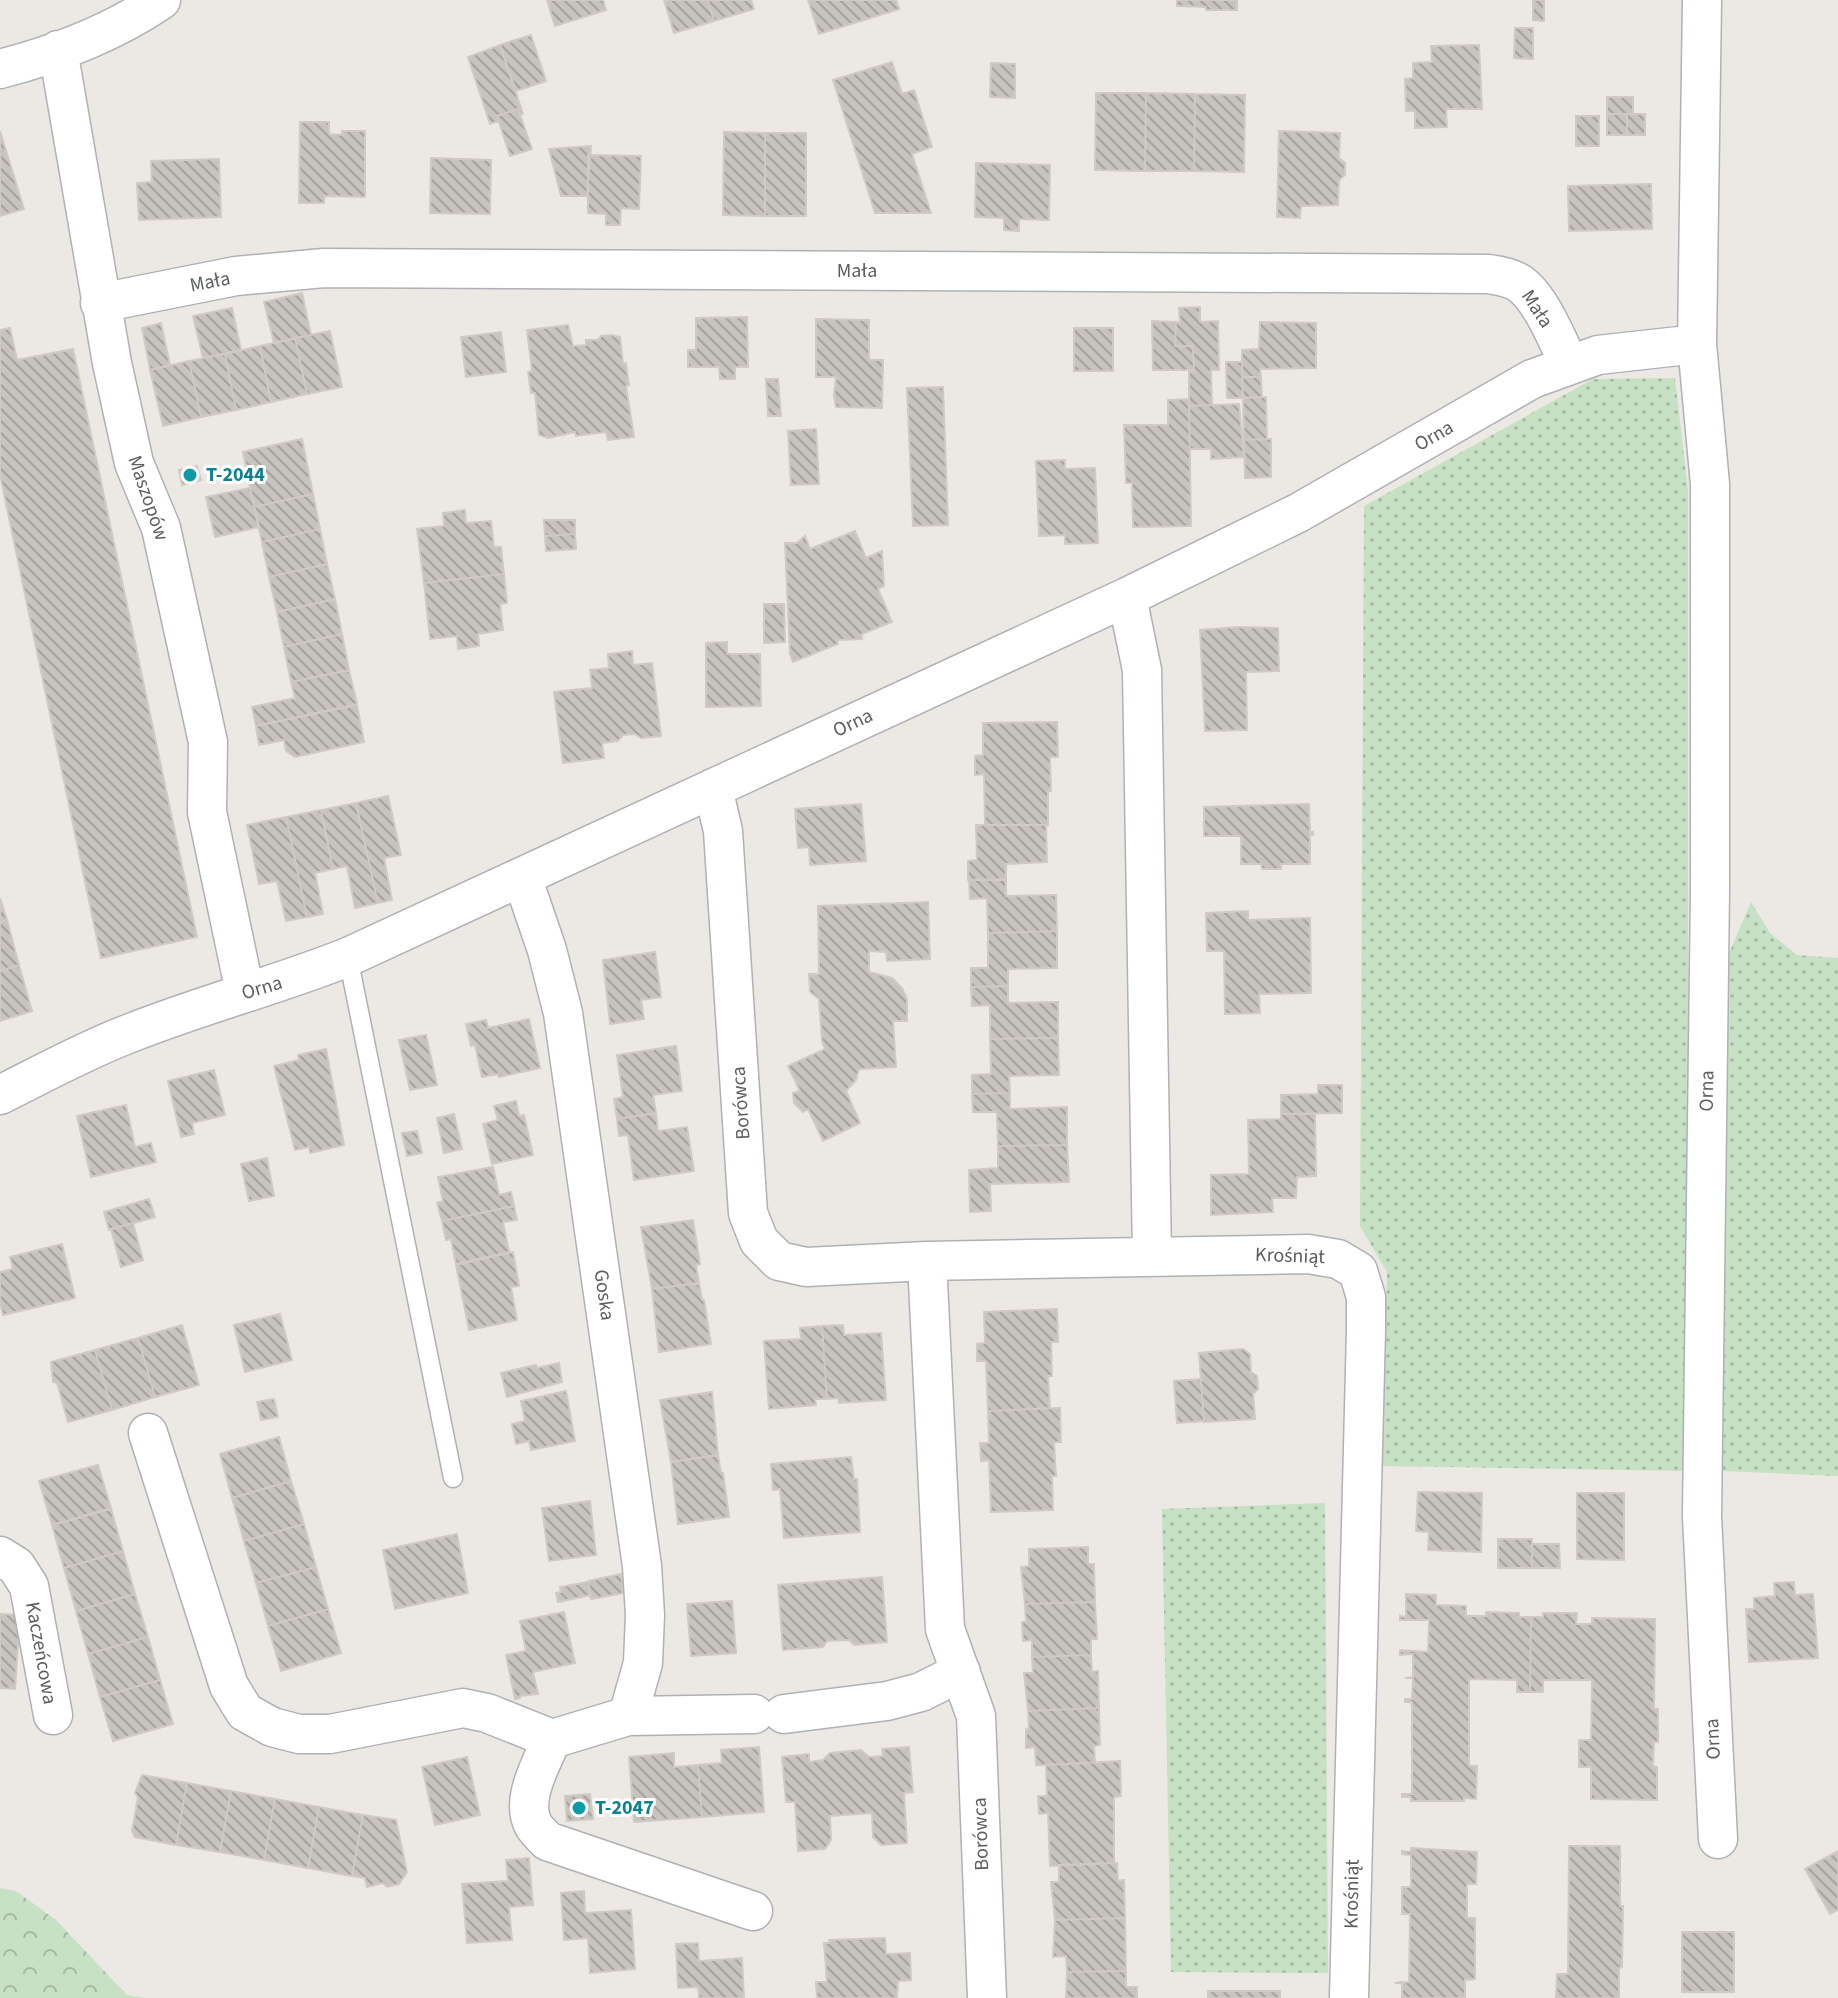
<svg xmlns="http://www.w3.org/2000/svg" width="1838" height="1998" font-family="'Source Sans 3',sans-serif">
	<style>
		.grass { fill: url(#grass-dots) }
		.forest { fill: url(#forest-crowns) }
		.building { fill: url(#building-back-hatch); stroke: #d0cac3; stroke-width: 2 }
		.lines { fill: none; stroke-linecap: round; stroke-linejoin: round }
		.service-casing { stroke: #afb1b4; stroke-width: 21 }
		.minor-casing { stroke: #afb1b4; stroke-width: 41 }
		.service { stroke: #fff; stroke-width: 18 }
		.minor { stroke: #fff; stroke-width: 38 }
		.culture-dot { fill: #0f9aa8; stroke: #fff; stroke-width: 3 }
		.labels { text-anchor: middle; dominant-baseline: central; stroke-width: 6; stroke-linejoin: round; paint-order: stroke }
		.street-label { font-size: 20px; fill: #5c5f62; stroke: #fff }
		.culture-label { font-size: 20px; font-weight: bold; fill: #0d838f; stroke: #fff; text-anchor: start }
	</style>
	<defs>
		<pattern id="grass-dots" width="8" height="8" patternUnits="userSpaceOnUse" patternTransform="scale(2)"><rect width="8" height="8" fill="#c6e1c3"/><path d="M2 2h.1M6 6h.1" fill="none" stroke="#a4baa2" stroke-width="1.8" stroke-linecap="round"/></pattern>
		<pattern id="forest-crowns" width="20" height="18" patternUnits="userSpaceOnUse" patternTransform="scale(2)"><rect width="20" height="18" fill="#c6e1c3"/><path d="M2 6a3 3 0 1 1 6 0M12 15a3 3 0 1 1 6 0" fill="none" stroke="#a4baa2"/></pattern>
		<pattern id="building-back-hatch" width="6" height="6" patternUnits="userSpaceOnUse" patternTransform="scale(2)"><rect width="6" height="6" fill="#c7c4c0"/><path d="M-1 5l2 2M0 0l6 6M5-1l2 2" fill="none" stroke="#a5a29f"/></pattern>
	</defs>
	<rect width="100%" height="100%" fill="#ece9e4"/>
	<path class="grass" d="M1675 378 1688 491V1471L1382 1466 1387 1272 1360 1226 1364 506 1593 379Z
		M1751 902 1770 933 1797 955 1838 958V1476L1723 1471 1728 956Z
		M1325 1503 1328 1973 1171 1972 1162 1509Z"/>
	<path class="forest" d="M0 1888 16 1891 56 1920 127 1995 145 1998H0Z"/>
	<path class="building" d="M547 0H603L606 10 555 26Z
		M664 0H708L714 21 674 33Z
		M708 0H751L754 9 714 21Z
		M808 0H896L899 9 819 34Z
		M1177 0H1237V10H1206V7L1177 6Z
		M1533 0H1544V21L1533 20Z
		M1515 28H1533V59L1514 58Z
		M531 35 546 81 516 91 500 45Z
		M500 45 523 114 521 115 518 109 497 116 499 121 490 124 468 57Z
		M1479 45 1482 109H1446L1447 127 1415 128V111H1406L1405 79 1413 78V63L1432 62 1431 46Z
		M892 62 902 94 914 90 932 147 912 154 931 213H875L833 80Z
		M991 63 1015 64V98L990 97Z
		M1096 93H1146L1145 171 1095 170Z
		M1146 93 1195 94 1194 171H1145Z
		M1195 94 1245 95 1244 172 1194 171Z
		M1607 97H1633V114H1607Z
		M518 109 532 149 510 156 497 116Z
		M1607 114H1627V135H1607Z
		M1627 114H1645V135H1627Z
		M1576 116H1599V146H1576Z
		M300 122H329V134L343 135 342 131H365V197L324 196V203H299Z
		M0 131 24 209 0 216Z
		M1279 131 1340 133 1339 158 1345 163V175L1339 180 1338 205 1301 206 1300 218 1277 217Z
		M724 132 765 133V216L723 215Z
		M765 133H806V216H765Z
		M591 146 587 196H561L549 149Z
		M588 155 641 156 639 209 621 208 620 225H606V214L588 213Z
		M431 158 491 160 490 214 430 213Z
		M219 159 221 217 139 220 137 183 152 182 151 161Z
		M976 163 1050 165 1049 220 1019 219V231L1004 230V218L975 217Z
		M1651 184 1652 229 1569 231 1568 186Z
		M302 293 311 335 274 343 264 302Z
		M1200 307V322L1218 321 1219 370H1211L1212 405 1189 406V370L1194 371 1193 346H1175L1176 322H1180L1179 308Z
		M232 308 241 350 203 358 193 316Z
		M747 317 748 367H735V379H720L719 367H688V350H696V318Z
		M816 319 869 320V360H883L882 408 836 407 834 396 836 377H816Z
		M1152 321 1176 322 1175 346H1193L1194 370H1153Z
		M1260 322 1316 323V368L1260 369 1261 377H1242V350L1259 349Z
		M161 323 170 365 150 370 142 328Z
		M568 325 573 346 586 345V340H598L601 336 611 335 620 337 623 364 626 363 629 385 626 386 634 437 608 440 606 432 576 436 575 432 548 438 539 435 535 393H531L528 372 532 371 527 330Z
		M10 328 17 360 73 349 197 937 101 958 0 475V330Z
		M1074 328H1113V371H1074Z
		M330 331 342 387 307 394 295 338Z
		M501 332 506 372 466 377 461 337Z
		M295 338 307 394 271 402 260 346Z
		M260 346 271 402 236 410 225 354Z
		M225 354 236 410 201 417 189 361Z
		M189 361 201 417 163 426 150 370Z
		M1226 362H1242L1243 398H1227Z
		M1242 377H1261L1262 397 1243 398Z
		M766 379H778L781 416H768Z
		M943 387 948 525 913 526 907 388Z
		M1266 397 1267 439 1244 440 1243 398Z
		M1189 399 1191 526 1133 527 1132 483H1126L1124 425H1168V400Z
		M1239 404 1244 457 1211 459V449H1190L1189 406Z
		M816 429 819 484 791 485 788 431Z
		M302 439 313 494 254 507 243 452Z
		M1271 439V477L1245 478 1244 440Z
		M1065 460V469L1095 468 1098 543 1065 544V535L1039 536 1036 461Z
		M197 466 201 480 182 485 179 470Z
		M250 488 259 527 215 537 206 497Z
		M313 494 320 529 262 542 254 507Z
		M465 510 466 523 491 521 494 547H501L504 574 424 583 417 529 444 526 443 513Z
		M544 520H575V534L545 536Z
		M320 529 327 564 269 577 262 542Z
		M855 531 866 558 882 551 884 586 878 589 892 622 862 634V639L837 640 838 644 793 662 790 654 785 543H797L805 536 810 549Z
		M575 534 576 549 546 551 545 536Z
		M327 564 335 599 277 612 269 577Z
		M504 574 507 603 500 604 503 630 478 634 479 646 458 649 457 636 430 639 424 583Z
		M335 599 342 634 284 647 277 612Z
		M764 604H784L785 642 764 643Z
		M1238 627 1278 628 1279 671 1246 672 1247 730 1205 731 1200 630Z
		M342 634 349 670 291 682 284 647Z
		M727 642V654H760L761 706 706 707V643Z
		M632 651 633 665 652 663 661 736 641 738 635 734 623 735 618 741 602 743 604 758 563 763 554 692 592 688 590 670 609 668 608 654Z
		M349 670 357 704 256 726 252 707 295 698 291 682Z
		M357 705 364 742 295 757 286 751 284 740 259 745 256 726Z
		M1057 722 1058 757H1050L1051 791H1048V825H985L984 774 975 775V756L983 755V723Z
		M388 796 401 855 384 858 392 900 378 903 356 803Z
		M356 803 378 903 355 908 347 866 333 869 321 810Z
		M861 804 866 861 810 865 809 847 798 848 795 809Z
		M1309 804 1310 833 1313 832V835H1310V864H1281V869H1262L1261 864H1241V836H1204V807Z
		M321 810 333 869 315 873 323 914 307 917 286 817Z
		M286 817 307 917 286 921 277 881 259 884 247 825Z
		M976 825H1046L1047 862 1006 864V879L968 880V861L977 860Z
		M969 880H1006V896L1056 895 1057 931 988 933 987 898 970 899Z
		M0 898 7 920 0 922Z
		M928 902 930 959 887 961 886 952 869 951V972L892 978 902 988 907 999V1021H893L896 1067 859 1069 856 1080 846 1091 860 1123 823 1141 808 1109 803 1112 794 1103 793 1093 800 1091 788 1066 825 1049 822 1041 819 999 810 992 809 974H819L818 906Z
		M1248 911V920L1310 918 1311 993 1259 994 1260 1013 1225 1014 1224 951H1207L1206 913Z
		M7 920 19 965 0 971V922Z
		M1057 931V968L1008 969V986L971 987V968H988V933Z
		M655 952 661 997 641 1000 644 1019 610 1024 603 960Z
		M19 965 32 1011 0 1021V971Z
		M1008 986V1003L1058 1002V1038L990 1039V1005L972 1006 971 987Z
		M529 1019 540 1068 499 1077 498 1074 482 1077 475 1045 471 1046 466 1024 486 1020 488 1028Z
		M426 1035 437 1085 410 1090 399 1040Z
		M1058 1038 1059 1075 1009 1076 1010 1093 972 1094V1075L991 1074 990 1039Z
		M676 1046 682 1091 653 1095 656 1113 617 1119 614 1099 623 1097 617 1055Z
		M326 1049 344 1145 310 1153 309 1147 295 1150 274 1066 299 1060 298 1055Z
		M214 1070 225 1115 192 1123 194 1134 181 1137 168 1081Z
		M1318 1085H1342V1113L1281 1114V1095L1318 1094Z
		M1010 1093V1109L1067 1107V1145L998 1146 997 1112H973L972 1094Z
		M516 1101 519 1116 524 1115 533 1155 492 1164 483 1124 498 1120 494 1106Z
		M126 1105 135 1147 151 1143 156 1162 91 1177 77 1116Z
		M656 1113 658 1131 687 1127 694 1171 634 1180 628 1135 619 1136 617 1119Z
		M454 1114 462 1149 444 1153 437 1118Z
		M1281 1114H1315L1316 1176 1297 1177 1296 1198H1272L1273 1212 1211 1215V1175L1249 1174 1248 1120 1281 1119Z
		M417 1131 422 1153 407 1156 402 1133Z
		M1067 1145 1069 1182 990 1184 991 1211 970 1212 969 1170 998 1168V1146Z
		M267 1158 274 1196 249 1201 241 1164Z
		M493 1167 499 1195 511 1192 514 1206 442 1221 437 1203 443 1201 438 1177Z
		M149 1199 155 1217 109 1230 104 1212Z
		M514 1206 517 1220 503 1222 509 1252 456 1264 451 1239 446 1240 442 1221Z
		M693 1220 700 1264 696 1265 699 1283 652 1289 641 1227Z
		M133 1223 143 1260 121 1267 111 1229Z
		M62 1244 75 1298 3 1315 0 1303V1272L13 1269 10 1257Z
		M513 1252 519 1286 511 1287 517 1320 469 1330 456 1265Z
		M699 1283 702 1300H704L711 1344 659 1352 652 1289Z
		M1057 1309 1058 1342H1051L1052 1376H1048L1050 1408 988 1411 986 1361H977V1344L985 1343 984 1312Z
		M280 1314 292 1360 245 1372 234 1325Z
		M182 1325 199 1385 155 1397 138 1338Z
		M843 1325 844 1335 881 1333 886 1400 839 1403 838 1398 827 1399 822 1326Z
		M822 1326 827 1399H815L816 1405 769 1409 764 1341 801 1339 800 1328Z
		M138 1338 155 1397 112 1410 95 1350Z
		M1243 1349 1250 1354 1251 1372 1257 1376 1258 1389 1253 1394 1255 1419 1204 1422 1199 1353Z
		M95 1350 112 1410 68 1422 57 1383 53 1382 51 1362Z
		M559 1363 562 1382 507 1397 501 1373 536 1365 537 1368Z
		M1201 1379 1204 1421 1177 1423 1174 1381Z
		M566 1391 575 1441 531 1450 529 1441 516 1444 512 1424 525 1421 521 1401Z
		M712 1392 718 1455 671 1462 660 1400Z
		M274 1399 278 1417 261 1420 257 1402Z
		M1060 1408 1061 1442H1054L1056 1476H1052L1053 1510 991 1512 989 1460 981 1461 980 1443H989L988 1411Z
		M279 1437 291 1481 232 1498 220 1454Z
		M718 1455 721 1473H723L729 1517 678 1524 671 1462Z
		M851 1457 854 1479H857L860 1532 784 1538 780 1489 773 1490 771 1464Z
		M98 1465 111 1508 52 1525 39 1481Z
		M291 1481 304 1524 244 1541 232 1498Z
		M1418 1492 1482 1493 1481 1552 1428 1550 1429 1532 1416 1531Z
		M1577 1493H1624V1560L1577 1559Z
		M590 1501 596 1555 549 1561 542 1508Z
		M111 1509 123 1551 64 1568 52 1525Z
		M304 1524 316 1567 256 1583 244 1541Z
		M457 1534 468 1593 395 1609 383 1550Z
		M1498 1539H1532V1568H1498Z
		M1532 1544H1559L1560 1568H1532Z
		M1088 1547V1564H1094L1095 1602 1025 1604 1021 1567 1029 1566V1549Z
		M123 1551 135 1594 76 1611 64 1568Z
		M316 1567 328 1609 268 1626 256 1583Z
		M621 1574 624 1593 591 1599 588 1581Z
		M882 1577 887 1642 854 1645 849 1640 827 1641 823 1647 783 1650 778 1585Z
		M588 1582 591 1595 558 1602 556 1593 561 1592 560 1587Z
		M1794 1582 1795 1595 1813 1594 1818 1658 1749 1662 1746 1609H1754V1598L1775 1596 1774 1583Z
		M135 1594 148 1637 88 1654 76 1611Z
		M1406 1594 1436 1595V1605L1466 1606V1616H1486V1612L1519 1613V1617H1531L1530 1692H1517V1680L1469 1679V1766H1477L1476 1799 1464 1798V1801H1411V1797H1402V1794H1412V1702H1405V1699H1412L1413 1678H1405L1413 1677V1654L1400 1655V1650L1428 1652 1429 1620H1400V1616L1406 1617Z
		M732 1601 736 1653 691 1656 687 1604Z
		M1095 1602 1097 1639H1091V1655L1032 1657V1640L1023 1641 1022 1622H1026L1025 1604Z
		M328 1609 341 1653 281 1671 268 1626Z
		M564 1612 575 1663 533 1672 538 1694 520 1696V1698L515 1699 506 1655 526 1651 520 1621Z
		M1543 1613H1577L1576 1624H1592V1618L1655 1619 1654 1709H1658V1742H1654L1653 1766 1657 1767V1800L1591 1799V1767H1579V1740H1591L1592 1680H1543V1692H1530L1531 1617H1543Z
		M0 1614 20 1615 15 1689 0 1688Z
		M148 1637 160 1680 100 1697 88 1654Z
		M1091 1655 1092 1672 1098 1671 1099 1708 1028 1711 1024 1673H1033L1032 1657Z
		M160 1680 173 1724 113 1741 100 1697Z
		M1099 1708 1100 1745 1094 1746 1095 1763 1036 1765 1035 1747 1026 1748V1729H1029L1028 1711Z
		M759 1747 764 1812 702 1817 698 1765 722 1763 721 1750Z
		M909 1747 913 1792 904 1793 907 1843 881 1845 873 1837 872 1813 830 1816 831 1840 825 1849 798 1851 795 1802H786L782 1757 809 1754V1762L823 1760 830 1753 861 1750 869 1757 883 1756 882 1749Z
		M674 1753V1767L698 1765 702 1817 634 1822 629 1757Z
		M467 1757 480 1815 435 1825 422 1767Z
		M1120 1761 1121 1796 1114 1797V1863L1050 1866 1048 1813 1039 1814 1038 1796H1047L1046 1765Z
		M142 1775 187 1783 176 1845 135 1837 132 1831 138 1797 135 1793Z
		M187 1783 231 1791 220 1852 176 1845Z
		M231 1791 275 1799 264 1860 220 1852Z
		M590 1794 593 1819 567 1821 565 1796Z
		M275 1799 319 1807 308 1868 264 1860Z
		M319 1807 363 1815 352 1876 308 1868Z
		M363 1815 396 1820 407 1872 399 1884 387 1887 383 1883 367 1887 365 1878 352 1876Z
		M1569 1846H1620V1906H1623L1622 1967 1619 1968V1998H1556L1557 1974H1568Z
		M1411 1848 1477 1852 1476 1884H1467V1918H1475V1979L1465 1980V1998H1402V1982L1395 1983 1409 1982 1410 1914H1402V1887H1411V1855L1402 1854V1851L1411 1852Z
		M1838 1851V1910L1830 1914 1805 1869Z
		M529 1858 533 1905 509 1907 512 1940 467 1943 462 1884 508 1881 506 1860Z
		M1117 1863 1118 1881 1124 1880 1125 1918 1055 1920 1051 1882H1059V1865Z
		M584 1891 585 1913 631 1910 635 1969 590 1973 588 1938 564 1940 561 1893Z
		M1125 1918 1126 1971 1067 1972 1066 1956 1053 1957 1055 1920Z
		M1682 1932H1734V1992H1682Z
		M885 1938 886 1954 910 1953 911 1980 898 1981 897 1998H817L816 1982H827L824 1943H829V1940Z
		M698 1943 699 1961 742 1958 744 1998H699L698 1987 678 1988 676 1944Z
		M1126 1971V1987H1137V1998H1066L1067 1972Z
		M1208 1991H1280V1998H1208Z"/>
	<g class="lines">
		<g class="service-casing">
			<path id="service" d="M348 957 453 1478"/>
		</g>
		<g class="minor-casing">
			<path id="minor" d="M1702 0 1697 344 1710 484V890L1702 1516 1718 1839
				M58 50 112 363 134 463 161 528 208 742 207 812 245 992
				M0 69C54 55 114 32 161 0
				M100 303 236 276 324 268 1489 274C1499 276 1510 277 1519 283 1540 296 1558 342 1569 364
				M1127 597 1142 670 1152 1256
				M713 788 723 831 748 1213 759 1241 779 1261 806 1267 927 1261 1308 1254 1338 1259 1358 1271 1366 1297V1330L1349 1998
				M522 877 547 950 563 1013 642 1566 645 1615 643 1663 628 1716 552 1739C542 1762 519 1801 534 1826 537 1831 543 1836 547 1841L753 1911
				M0 1095C42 1074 84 1051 128 1034 200 1005 275 986 348 957L1127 597 1298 513 1532 379 1598 355 1697 344
				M927 1261 945 1629 976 1716 987 1998
				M148 1433 229 1686 245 1712 272 1727 299 1734H330L463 1708 487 1713 552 1739
				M0 1556 16 1566 29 1586 53 1715
				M784 1714 887 1701 921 1692 961 1672
				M628 1716 754 1714"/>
		</g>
		<use href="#service" class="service"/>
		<use href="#minor" class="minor"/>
	</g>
	<g class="culture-dot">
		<circle cx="190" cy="475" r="8"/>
		<circle cx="579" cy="1808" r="8"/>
	</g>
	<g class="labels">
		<g class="street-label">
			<text x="857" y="271">Mała</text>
			<text transform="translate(210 282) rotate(-11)">Mała</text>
			<text transform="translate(1537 309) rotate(57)">Mała</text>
			<text transform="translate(1434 436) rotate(-30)">Orna</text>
			<text transform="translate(148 498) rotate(71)">Maszopów</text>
			<text transform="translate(853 723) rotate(-25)">Orna</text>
			<text transform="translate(262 988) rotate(-16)">Orna</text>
			<text transform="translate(1707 1091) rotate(-89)">Orna</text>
			<text transform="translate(741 1103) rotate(-94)">Borówca</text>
			<text transform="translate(1290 1256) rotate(2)">Krośniąt</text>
			<text transform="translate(604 1295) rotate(82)">Goska</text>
			<text transform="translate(41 1653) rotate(80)">Kaczeńcowa</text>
			<text transform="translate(1713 1739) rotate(-93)">Orna</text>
			<text transform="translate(981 1834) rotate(-92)">Borówca</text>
			<text transform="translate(1352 1894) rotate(-89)">Krośniąt</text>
		</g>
		<g class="culture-label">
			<text x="206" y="475">T-2044</text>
			<text x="595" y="1808">T-2047</text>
		</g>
	</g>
</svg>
